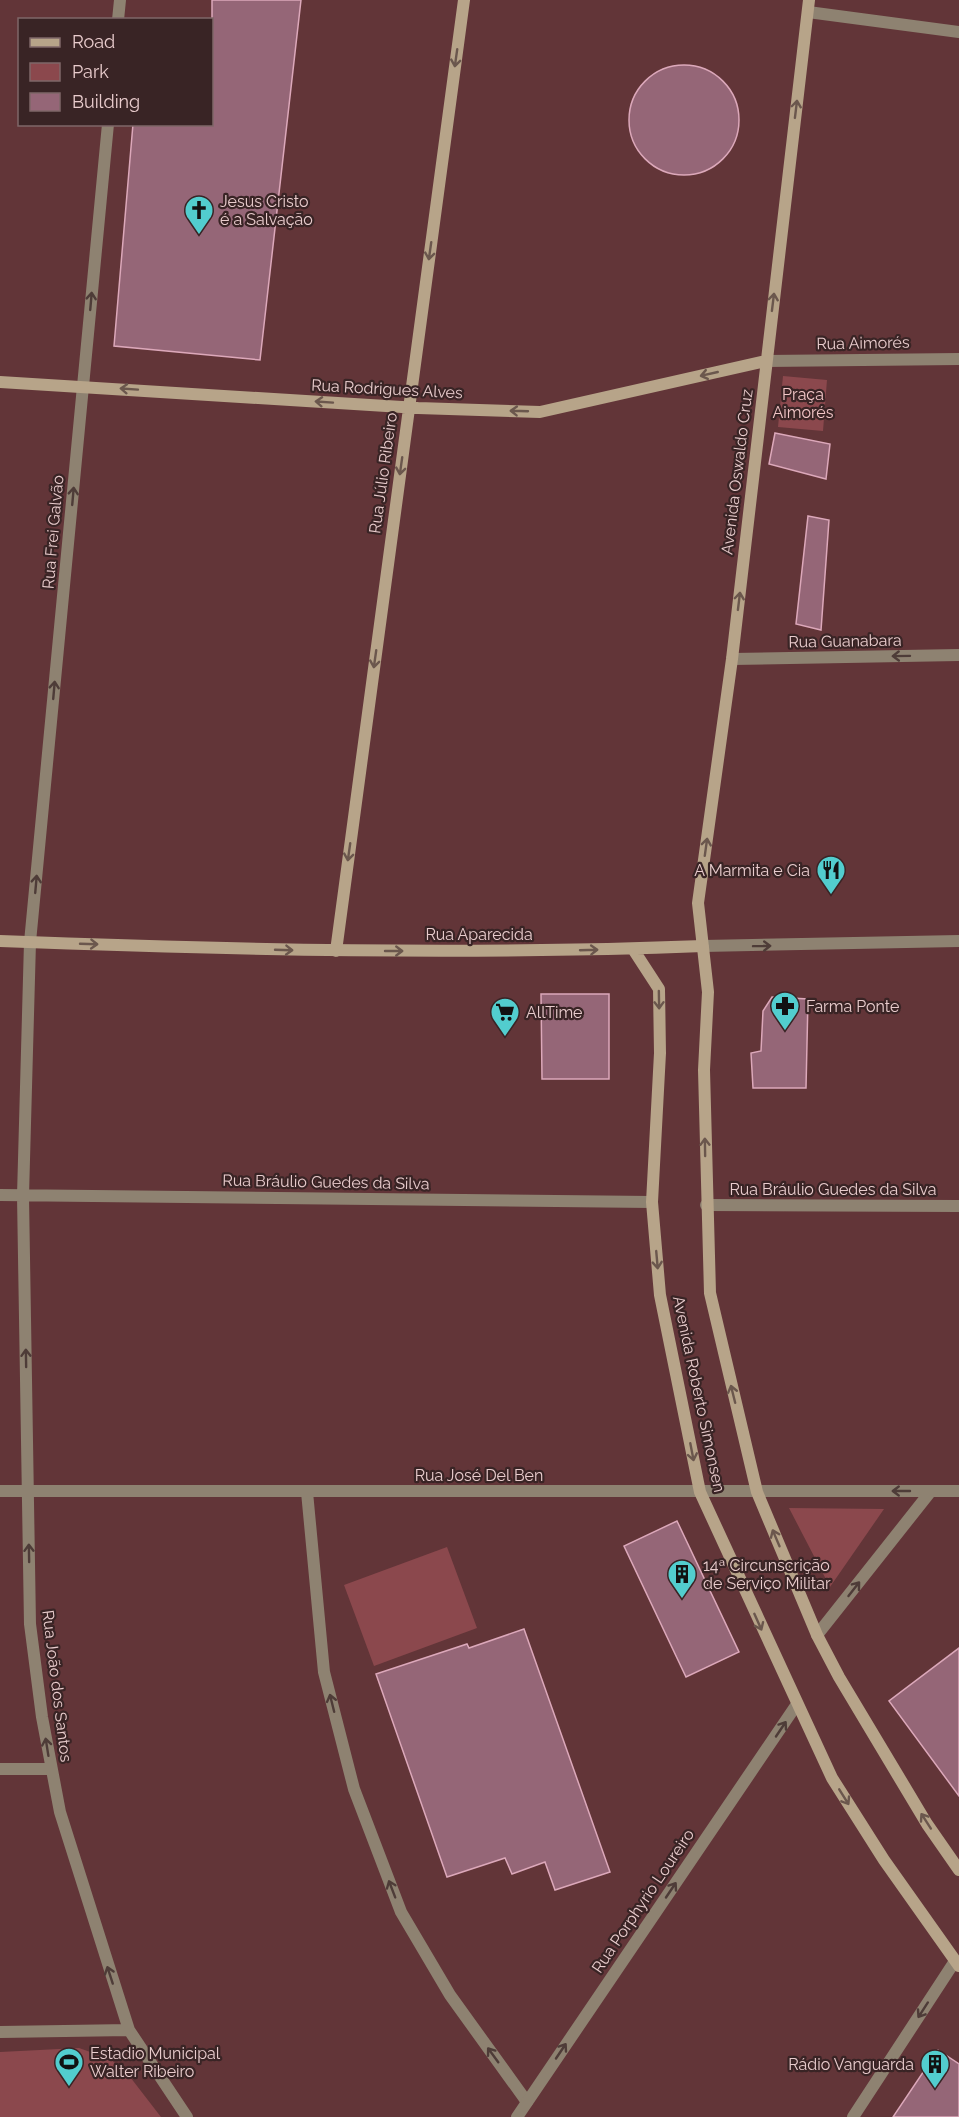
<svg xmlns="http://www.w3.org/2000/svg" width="959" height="2117" font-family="Raleway,sans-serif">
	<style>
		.green { fill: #8b484d }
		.building { fill: #956677; stroke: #dca8ba; stroke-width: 1.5 }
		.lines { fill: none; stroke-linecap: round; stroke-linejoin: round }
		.minor { stroke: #8e8271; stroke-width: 12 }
		.tertiary { stroke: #8e8271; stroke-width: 12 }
		.secondary { stroke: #b7a489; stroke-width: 12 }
		.oneway { stroke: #6b574d }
		.oneway2 { stroke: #4e3c38 }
		.labels { text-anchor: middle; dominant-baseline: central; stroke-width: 4.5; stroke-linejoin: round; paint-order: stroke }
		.poi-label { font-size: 16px; fill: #e9cccd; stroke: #392425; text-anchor: start }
		.street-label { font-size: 16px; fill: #e9cccd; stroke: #392425 }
		.park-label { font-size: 16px; fill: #f2c6c7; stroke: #392425 }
	</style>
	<rect width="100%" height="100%" fill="#623538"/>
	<path class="green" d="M783 376 827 380 823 431 778 427Z
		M789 1508 884 1509 830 1587Z
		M447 1547 477 1628 374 1666 344 1585Z
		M79 2048 110 2059 127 2073 161 2117H0V2052Z"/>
	<path class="building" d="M212 0H301L260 360 114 346 133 124H212Z
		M629 120a55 55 0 1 1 110 0a55 55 0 1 1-110 0Z
		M775 433 830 444 826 479 769 464Z
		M808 516 829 520 821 630 796 624Z
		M541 994H609V1079H542Z
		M772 997 808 999 806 1088H753L751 1053 761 1051 763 1011Z
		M677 1521 739 1652 686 1677 624 1546Z
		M524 1629 610 1872 555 1890 545 1862 512 1874 505 1858 447 1877 376 1674 467 1644 469 1648Z
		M959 1648V1796L889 1701Z
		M938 2050 959 2064V2117H893Z"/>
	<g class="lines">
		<path class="minor" d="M808 12 959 32
			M766 361 959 359
			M732 659 959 655
			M30 942 23 1196 30 1624 42 1717 60 1812 129 2030 187 2117
			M0 1195 652 1202
			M706 1205 959 1206
			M0 1491H959
			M307 1492 324 1672 354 1789 401 1912 450 1995 527 2102
			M817 1635 931 1491
			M0 1769H51
			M0 2032 129 2030"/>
		<path class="tertiary" d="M118 20 120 0
			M30 942 108 124
			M703 946 959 941
			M517 2117 797 1704
			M853 2117 955 1961"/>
		<path class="secondary" d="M809 0 732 659 698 903 708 992 704 1070 710 1293 757 1492 817 1635 839 1677 927 1824 959 1870
			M0 382 418 408 540 412 766 361
			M0 941C234 950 469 955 703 946
			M633 949 659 989 660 1053 652 1202 660 1295 700 1492 832 1778 884 1860 959 1966
			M336 951 464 0"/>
	</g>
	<defs><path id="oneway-shaft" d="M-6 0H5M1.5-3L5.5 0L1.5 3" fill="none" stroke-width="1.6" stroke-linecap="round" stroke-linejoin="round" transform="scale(1.5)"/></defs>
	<g class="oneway">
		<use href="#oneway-shaft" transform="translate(456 58) rotate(98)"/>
		<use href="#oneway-shaft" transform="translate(796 109) rotate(-83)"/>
		<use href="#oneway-shaft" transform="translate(430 251) rotate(98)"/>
		<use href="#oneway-shaft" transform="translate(773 302) rotate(-83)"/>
		<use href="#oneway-shaft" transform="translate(709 374) rotate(167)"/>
		<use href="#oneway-shaft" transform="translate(129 389) rotate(-176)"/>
		<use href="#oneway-shaft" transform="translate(324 402) rotate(-176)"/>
		<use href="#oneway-shaft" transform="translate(519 411) rotate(-178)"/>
		<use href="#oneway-shaft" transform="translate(401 466) rotate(98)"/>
		<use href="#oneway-shaft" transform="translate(739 601) rotate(-83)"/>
		<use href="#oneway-shaft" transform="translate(375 659) rotate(98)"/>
		<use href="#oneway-shaft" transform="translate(706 847) rotate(-82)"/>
		<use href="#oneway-shaft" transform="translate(349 852) rotate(98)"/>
		<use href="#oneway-shaft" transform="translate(89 944) rotate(2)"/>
		<use href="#oneway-shaft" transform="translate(284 950) rotate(2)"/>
		<use href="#oneway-shaft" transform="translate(589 950) rotate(-2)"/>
		<use href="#oneway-shaft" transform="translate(394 951)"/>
		<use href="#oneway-shaft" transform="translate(659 1000) rotate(89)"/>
		<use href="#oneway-shaft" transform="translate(705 1147) rotate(-91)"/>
		<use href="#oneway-shaft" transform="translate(657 1260) rotate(85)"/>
		<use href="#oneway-shaft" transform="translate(733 1394) rotate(-104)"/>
		<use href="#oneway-shaft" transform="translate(692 1452) rotate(79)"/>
		<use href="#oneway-shaft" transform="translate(776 1538) rotate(-113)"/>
		<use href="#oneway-shaft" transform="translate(758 1622) rotate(66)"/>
		<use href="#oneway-shaft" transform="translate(844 1797) rotate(58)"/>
		<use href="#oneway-shaft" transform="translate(926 1821) rotate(-123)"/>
	</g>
	<g class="oneway2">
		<use href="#oneway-shaft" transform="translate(91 301) rotate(-85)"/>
		<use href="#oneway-shaft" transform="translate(73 496) rotate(-85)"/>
		<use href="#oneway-shaft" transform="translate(901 656) rotate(179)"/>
		<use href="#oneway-shaft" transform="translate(54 690) rotate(-85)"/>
		<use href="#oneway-shaft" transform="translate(36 884) rotate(-85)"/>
		<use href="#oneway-shaft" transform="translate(762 946) rotate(-1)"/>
		<use href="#oneway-shaft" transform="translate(26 1358) rotate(-91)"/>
		<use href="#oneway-shaft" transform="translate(901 1491) rotate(180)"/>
		<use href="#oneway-shaft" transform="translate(29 1553) rotate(-91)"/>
		<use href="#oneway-shaft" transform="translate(854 1589) rotate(-52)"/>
		<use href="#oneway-shaft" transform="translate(332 1703) rotate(-104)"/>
		<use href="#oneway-shaft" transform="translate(781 1729) rotate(-56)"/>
		<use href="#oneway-shaft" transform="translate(47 1747) rotate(-99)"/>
		<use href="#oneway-shaft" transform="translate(392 1889) rotate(-111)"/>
		<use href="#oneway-shaft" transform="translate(671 1890) rotate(-56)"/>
		<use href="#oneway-shaft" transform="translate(110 1975) rotate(-108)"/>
		<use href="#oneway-shaft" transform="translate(923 2010) rotate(123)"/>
		<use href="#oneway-shaft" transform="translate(561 2051) rotate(-56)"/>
		<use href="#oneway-shaft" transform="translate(493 2055) rotate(-126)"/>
	</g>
	<defs>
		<g id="church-pin" transform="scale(1.5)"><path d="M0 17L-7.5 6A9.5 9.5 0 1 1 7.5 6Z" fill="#52cdce" stroke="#392425"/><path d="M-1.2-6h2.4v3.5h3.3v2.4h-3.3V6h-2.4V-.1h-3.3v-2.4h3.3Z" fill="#111"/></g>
		<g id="restaurant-pin" transform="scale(1.5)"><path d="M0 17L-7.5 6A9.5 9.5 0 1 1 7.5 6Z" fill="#52cdce" stroke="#392425"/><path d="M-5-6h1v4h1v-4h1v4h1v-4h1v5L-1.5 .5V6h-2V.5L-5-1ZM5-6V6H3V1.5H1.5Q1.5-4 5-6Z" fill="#111"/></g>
		<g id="pharmacy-pin" transform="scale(1.5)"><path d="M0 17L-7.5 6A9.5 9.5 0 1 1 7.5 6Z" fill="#52cdce" stroke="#392425"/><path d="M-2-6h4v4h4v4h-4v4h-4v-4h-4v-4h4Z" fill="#111"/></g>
		<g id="supermarket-pin" transform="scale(1.5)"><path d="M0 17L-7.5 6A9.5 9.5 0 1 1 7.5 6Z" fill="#52cdce" stroke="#392425"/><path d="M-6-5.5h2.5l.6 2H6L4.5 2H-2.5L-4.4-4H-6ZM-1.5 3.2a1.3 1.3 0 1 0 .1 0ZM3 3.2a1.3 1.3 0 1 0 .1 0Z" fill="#111"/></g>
		<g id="building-pin" transform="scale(1.5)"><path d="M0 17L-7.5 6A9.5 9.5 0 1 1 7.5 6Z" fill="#52cdce" stroke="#392425"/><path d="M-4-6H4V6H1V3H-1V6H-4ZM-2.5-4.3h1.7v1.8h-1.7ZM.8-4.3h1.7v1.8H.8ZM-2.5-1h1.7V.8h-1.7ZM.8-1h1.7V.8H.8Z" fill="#111"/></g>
		<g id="stadium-pin" transform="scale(1.5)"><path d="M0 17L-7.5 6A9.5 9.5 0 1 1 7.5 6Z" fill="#52cdce" stroke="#392425"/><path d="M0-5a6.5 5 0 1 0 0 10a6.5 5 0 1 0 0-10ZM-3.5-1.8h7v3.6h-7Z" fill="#111"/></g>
	</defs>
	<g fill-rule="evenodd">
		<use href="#church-pin" x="199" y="210"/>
		<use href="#restaurant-pin" x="831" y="870"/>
		<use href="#pharmacy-pin" x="785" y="1006"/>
		<use href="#supermarket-pin" x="505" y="1012"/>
		<use href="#building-pin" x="682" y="1574"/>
		<use href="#stadium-pin" x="69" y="2062"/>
		<use href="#building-pin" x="935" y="2064"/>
	</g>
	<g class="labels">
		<g class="poi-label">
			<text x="220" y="201">Jesus Cristo<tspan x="220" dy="18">é a Salvação</tspan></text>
			<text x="810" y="870" text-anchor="end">A Marmita e Cia</text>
			<text x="806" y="1006">Farma Ponte</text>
			<text x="526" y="1012">AllTime</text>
			<text x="703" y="1565">14ª Circunscrição<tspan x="703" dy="18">de Serviço Militar</tspan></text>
			<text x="90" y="2053">Estadio Municipal<tspan x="90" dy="18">Walter Ribeiro</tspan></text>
			<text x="914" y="2064" text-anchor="end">Rádio Vanguarda</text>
		</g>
		<g class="street-label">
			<text transform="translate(863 343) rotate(-1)">Rua Aimorés</text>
			<text transform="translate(387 389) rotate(3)">Rua Rodrigues Alves</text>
			<text transform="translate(737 472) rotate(-83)">Avenida Oswaldo Cruz</text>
			<text transform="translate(383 473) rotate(-82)">Rua Júlio Ribeiro</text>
			<text transform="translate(53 532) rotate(-85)">Rua Frei Galvão</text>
			<text transform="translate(845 641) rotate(-1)">Rua Guanabara</text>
			<text x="479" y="934">Rua Aparecida</text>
			<text transform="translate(326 1182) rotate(1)">Rua Bráulio Guedes da Silva</text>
			<text x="833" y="1189">Rua Bráulio Guedes da Silva</text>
			<text transform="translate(699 1394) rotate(78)">Avenida Roberto Simonsen</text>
			<text x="479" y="1475">Rua José Del Ben</text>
			<text transform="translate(57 1686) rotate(83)">Rua João dos Santos</text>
			<text transform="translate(643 1901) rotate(-56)">Rua Porphyrio Loureiro</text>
		</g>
		<g class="park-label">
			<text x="803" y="394">Praça<tspan x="803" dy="18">Aimorés</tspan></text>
		</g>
	</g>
	<rect x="18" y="18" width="195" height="108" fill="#392425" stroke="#7f6768" stroke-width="1.5"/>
	<rect x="30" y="38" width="30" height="9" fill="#b7a489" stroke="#7f6768" stroke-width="1.5"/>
	<text x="72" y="48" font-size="18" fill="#e9cccd">Road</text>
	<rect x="30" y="63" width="30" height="18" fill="#8b484d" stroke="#7f6768" stroke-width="1.5"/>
	<text x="72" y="78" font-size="18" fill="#e9cccd">Park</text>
	<rect x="30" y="93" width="30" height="18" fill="#956677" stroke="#7f6768" stroke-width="1.5"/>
	<text x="72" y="108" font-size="18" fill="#e9cccd">Building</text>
</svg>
